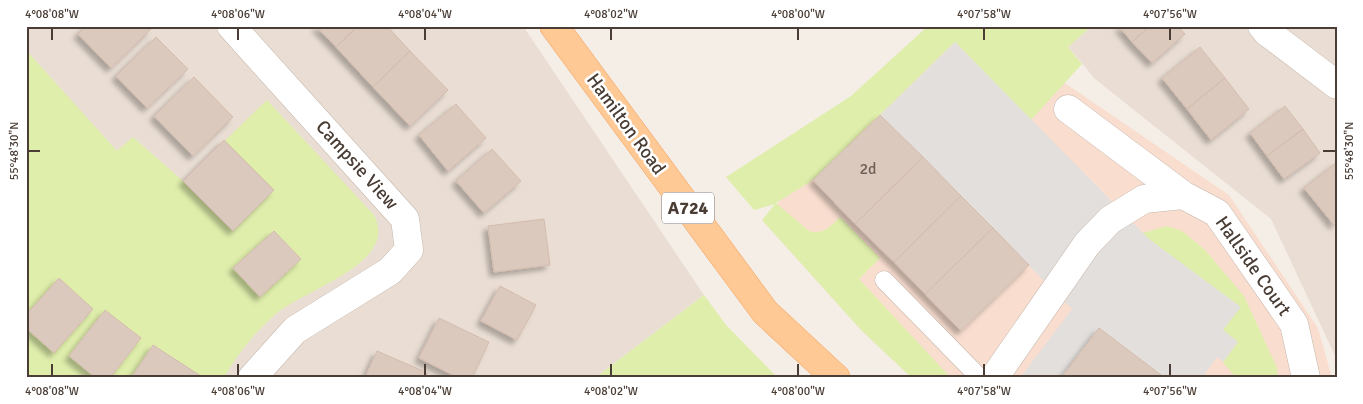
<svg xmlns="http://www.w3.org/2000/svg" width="1363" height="404" font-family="Signika,sans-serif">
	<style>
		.residential { fill: #eaded4 }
		.commercial { fill: #f9ded0 }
		.green { fill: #dfeeab }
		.parking { fill: #e3dfdc }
		.building { fill: #dbc9be; stroke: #d4bcad; filter: url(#shadow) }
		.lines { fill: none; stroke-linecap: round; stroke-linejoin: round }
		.lane-casing { stroke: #c5b6ab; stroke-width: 19 }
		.street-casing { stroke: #c5b6ab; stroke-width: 29 }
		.primary-casing { stroke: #f2a159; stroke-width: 29 }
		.lane { stroke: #fff; stroke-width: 18 }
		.street { stroke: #fff; stroke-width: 28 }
		.primary { stroke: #ffc996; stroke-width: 28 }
		.ticks { fill: none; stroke: #493d35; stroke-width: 2 }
		.labels { text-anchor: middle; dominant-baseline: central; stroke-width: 5; stroke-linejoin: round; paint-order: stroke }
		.number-label { font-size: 16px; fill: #6e6057 }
		.shield { fill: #fff; stroke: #807772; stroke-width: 1 }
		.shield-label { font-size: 18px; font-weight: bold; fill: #493d35 }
		.street-label { font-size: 19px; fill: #493d35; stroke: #fff }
		.neatline { fill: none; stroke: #493d35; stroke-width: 2 }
		.ticks-label { font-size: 12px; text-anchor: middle; fill: #493d35 }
	</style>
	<defs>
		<filter id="shadow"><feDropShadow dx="-4.5" dy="4.5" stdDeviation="2.5" flood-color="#0004"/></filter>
	</defs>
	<rect width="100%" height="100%" fill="#f5eee7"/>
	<path class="residential" d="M26 26H523L704 295 595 378H26Z
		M1051 26H1337V360L1271 219 1095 79Z"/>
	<path class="commercial" d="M939 26 1040 66 1229 195 1318 328 1332 378H912L862 331 762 220Z"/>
	<path class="green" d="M928 26H1092L1068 47 1082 64 1031 120 955 42 813 180 776 203 809 231C823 235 831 226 840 217L880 258 859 279 951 378H912L862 331 762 220 775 204 754 210 726 177 851 96Z
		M26 50 117 151 133 137 183 181 267 100 374 215C400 263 304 290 277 313 254 333 239 352 224 378H26Z
		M1167 226 1182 231 1205 250 1244 296 1277 368 1278 378H1236L1223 362 1238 342 1223 330 1143 233Z
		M704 295 726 325 778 378H595Z"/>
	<path class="parking" d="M955 42 1149 239 1241 307 1223 330 1238 342 1223 362 1217 357 1202 378H1165L1099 328 1061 378H1020L1072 309 880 115Z"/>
	<path class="building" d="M86 26H148L151 29 111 68 78 34Z
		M316 26H358L336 47Z
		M358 26H387L410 51 373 87 336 47Z
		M1119 26H1150L1132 42Z
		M1150 26H1178L1185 34 1152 63 1132 42Z
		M156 37 188 69 147 108 116 76Z
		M1200 47 1225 78 1187 109 1162 78Z
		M410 51 448 90 410 126 373 87Z
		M194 77 233 117 193 156 154 116Z
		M1225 78 1249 109 1211 140 1187 109Z
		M456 104 486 138 448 171 419 135Z
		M1285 106 1303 129 1267 156 1250 133Z
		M880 115 923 157 855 224 813 180Z
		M1303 129 1320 153 1284 179 1267 156Z
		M224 140 274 190 233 231 183 181Z
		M492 149 521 181 484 213 456 181Z
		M923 157 961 196 894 262 855 224Z
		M1337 162V222L1334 225 1304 188Z
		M961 196 993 228 925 294 894 262Z
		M544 219 550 265 494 272 488 226Z
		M993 228 1029 265 961 331 925 294Z
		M274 231 301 259 260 297 233 268Z
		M59 278 93 309 54 353 26 328V315Z
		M500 286 536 305 517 340 481 321Z
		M105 310 141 338 110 378H96L69 356Z
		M439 318 489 342 472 378H459L419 358Z
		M1099 328 1165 378H1061Z
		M153 345 204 378H131Z
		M377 351 428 373 425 378H365Z"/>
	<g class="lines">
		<g class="lane-casing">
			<path id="lane" d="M884 280 980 378"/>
		</g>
		<g class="street-casing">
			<path id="street" d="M231 26 405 219 409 250 390 271 295 330 252 378
				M1262 26 1267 32 1337 85
				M1068 109 1183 195 1217 213 1294 324 1306 378
				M994 378 1087 244 1110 220 1144 199 1183 195"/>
		</g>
		<g class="primary-casing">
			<path id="primary" d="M554 26 765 312 836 378"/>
		</g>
		<use href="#lane" class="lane"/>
		<use href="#street" class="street"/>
		<use href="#primary" class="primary"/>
	</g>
	<path class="ticks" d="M52 28V40M238 28V40M425 28V40M611 28V40M798 28V40M984 28V40M1170 28V40M28 151H40M1323 151H1336M52 364V376M238 364V376M425 364V376M611 364V376M798 364V376M984 364V376M1170 364V376"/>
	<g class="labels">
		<g class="number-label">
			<text x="868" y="169">2d</text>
		</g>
		<rect class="shield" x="662" y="192.5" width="52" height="31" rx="4"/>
		<g class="shield-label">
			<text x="688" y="208">A724</text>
		</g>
		<g class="street-label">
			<text transform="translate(626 124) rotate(54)">Hamilton Road</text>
			<text transform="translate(357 165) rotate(48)">Campsie View</text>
			<text transform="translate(1253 266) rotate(55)">Hallside Court</text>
		</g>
	</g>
	<rect width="1363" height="404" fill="none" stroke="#ffffff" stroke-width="55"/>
	<rect x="28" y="28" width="1308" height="348" class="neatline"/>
	<g class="ticks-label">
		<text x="52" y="18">4°08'08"W</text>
		<text x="238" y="18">4°08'06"W</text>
		<text x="425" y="18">4°08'04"W</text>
		<text x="611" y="18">4°08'02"W</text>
		<text x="798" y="18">4°08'00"W</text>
		<text x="984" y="18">4°07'58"W</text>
		<text x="1170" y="18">4°07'56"W</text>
		<text transform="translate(14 151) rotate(-90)" y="4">55°48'30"N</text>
		<text transform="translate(1349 151) rotate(-90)" y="4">55°48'30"N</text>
		<text x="52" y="395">4°08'08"W</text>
		<text x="238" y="395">4°08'06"W</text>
		<text x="425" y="395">4°08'04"W</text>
		<text x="611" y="395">4°08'02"W</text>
		<text x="798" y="395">4°08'00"W</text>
		<text x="984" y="395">4°07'58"W</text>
		<text x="1170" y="395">4°07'56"W</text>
	</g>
</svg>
